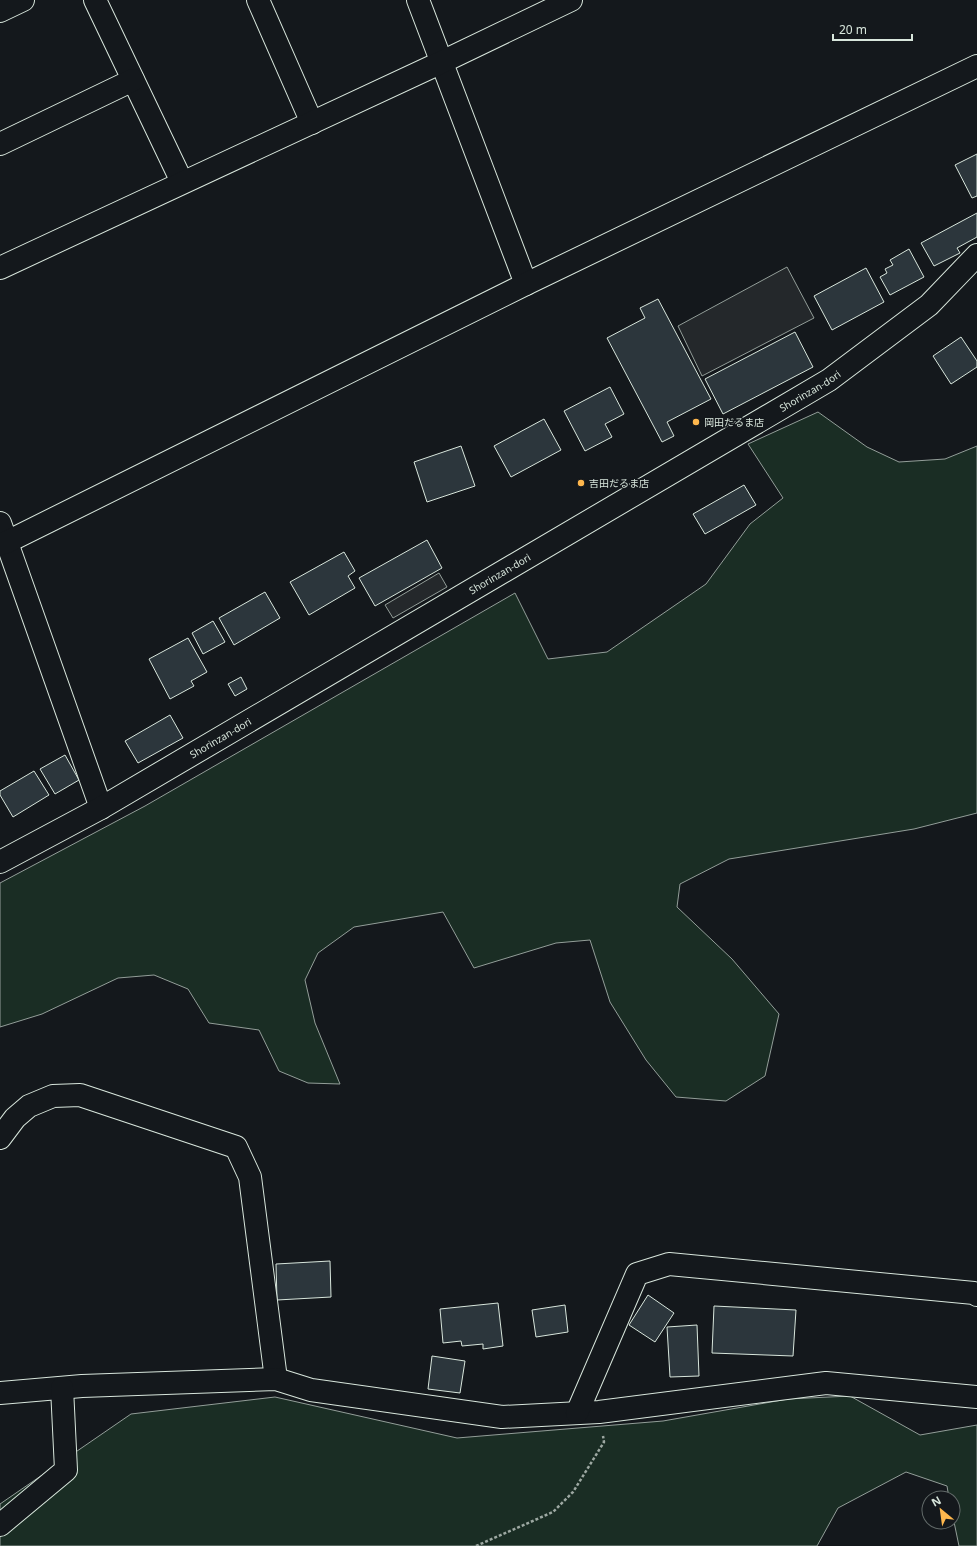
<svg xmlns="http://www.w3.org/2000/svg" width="977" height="1546" font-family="'Noto Sans','Noto Sans JP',sans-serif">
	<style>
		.green { fill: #1a2d24; stroke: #939e99 }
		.parking { fill: #24282b; stroke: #939e99 }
		.building { fill: #2c363c; stroke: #d8e6dc }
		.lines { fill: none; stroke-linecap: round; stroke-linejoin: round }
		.minor-casing { stroke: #d8e6dc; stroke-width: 24 }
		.path { stroke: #9da8a2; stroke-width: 2.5; stroke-dasharray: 3 2; stroke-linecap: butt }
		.minor { stroke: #14181c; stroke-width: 22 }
		.poi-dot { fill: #ffb74d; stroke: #14181c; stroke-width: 1.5 }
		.labels { text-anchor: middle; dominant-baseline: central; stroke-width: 3; stroke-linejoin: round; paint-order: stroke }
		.street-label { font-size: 10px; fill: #d8e6dc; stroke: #14181c }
		.poi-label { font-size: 10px; fill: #d8e6dc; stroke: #14181c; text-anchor: start }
	</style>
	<rect width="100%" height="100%" fill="#14181c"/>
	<path class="green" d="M818 412 867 447 899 462 945 459 977 446V813L914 829 729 859 680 884 677 907 732 959 779 1014 765 1076 726 1101 676 1097 646 1060 610 1002 590 940 556 943 474 968 443 912 354 927 318 953 305 980 315 1023 340 1084 308 1083 279 1071 259 1030 209 1023 188 989 154 975 118 978 42 1014 0 1027V883L145 806 515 593 548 659 607 652 706 584 750 524 783 498 748 444Z
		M850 1396 920 1435 977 1425V1546H959L953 1517V1498H949L947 1486 906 1472 838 1508 817 1546H0V1504L131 1414 275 1397 457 1438 663 1421 788 1399Z"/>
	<path class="parking" d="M787 267 814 318 702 376 678 326Z
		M439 573 447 587 393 618 385 605Z"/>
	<path class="building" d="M977 154V196L972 198 955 165Z
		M977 213V237L957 248 960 253 934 266 921 243Z
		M909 249 924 277 890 295 880 277 887 273 885 269 893 265 890 260Z
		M866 268 884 302 832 330 814 296Z
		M658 299 711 399 667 422 674 436 662 442 607 338 645 318 640 308Z
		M795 332 813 367 723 414 705 379Z
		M961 337 977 361V367L951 384 933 356Z
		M610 387 624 414 605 424 612 437 585 451 564 411Z
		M544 419 561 450 511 477 494 446Z
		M461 446 475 486 427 502 414 462Z
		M744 485 756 505 705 534 693 514Z
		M427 540 442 568 375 606 359 578Z
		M344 552 355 571 348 576 355 588 309 615 290 582Z
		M265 592 280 618 234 645 219 618Z
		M213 621 225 642 203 654 192 633Z
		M188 638 207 672 191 681 194 686 170 699 149 659Z
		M241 677 247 689 235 696 228 684Z
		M170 715 183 738 138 763 125 741Z
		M65 755 79 780 55 794 40 769Z
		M34 771 49 795 13 817 0 795V791Z
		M330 1261 331 1297 277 1300 276 1264Z
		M648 1295 674 1313 655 1342 629 1325Z
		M498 1303 503 1346 483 1349V1344L462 1346 461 1341 443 1343 440 1309Z
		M565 1305 568 1332 536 1337 532 1310Z
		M714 1306 796 1310 793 1356 712 1353Z
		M697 1325 699 1376 670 1377 667 1327Z
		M432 1356 465 1361 460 1393 428 1389Z"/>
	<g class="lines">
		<g class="minor-casing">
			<g id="minor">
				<path d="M95 0 182 182"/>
				<path d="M258 0 312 123"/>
				<path d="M418 0 526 284"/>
				<path d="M0 11 23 0"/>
				<path d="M0 144 133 80"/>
				<path d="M0 268 442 62 571 0"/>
				<path d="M0 523 101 808"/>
				<path d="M0 544 7 542 526 284 977 66"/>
				<path id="s1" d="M0 862 101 808 829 380 929 305 977 255"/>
				<path d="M0 1138 15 1118 29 1106 53 1096 80 1095 236 1147 250 1177 276 1379"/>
				<path d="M0 1393 82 1386 276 1379 311 1390 502 1417 599 1412 826 1383 977 1397"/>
				<path d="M577 1413 637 1274 669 1264 974 1293 977 1295"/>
				<path d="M0 1525 66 1470 62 1388"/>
			</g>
		</g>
		<path class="path" d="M476 1546 553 1512 573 1492 604 1442 603 1436"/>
		<use href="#minor" class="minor"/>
	</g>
	<g class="poi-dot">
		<circle cx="696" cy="422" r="4"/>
		<circle cx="581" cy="483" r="4"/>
	</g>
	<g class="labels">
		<g class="street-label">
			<text stroke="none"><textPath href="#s1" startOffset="937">Shorinzan-dori</textPath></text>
			<text stroke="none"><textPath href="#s1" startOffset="577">Shorinzan-dori</textPath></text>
			<text stroke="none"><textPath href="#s1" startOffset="253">Shorinzan-dori</textPath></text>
		</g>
		<g class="poi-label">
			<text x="704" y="422">岡田だるま店</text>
			<text x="589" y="483">吉田だるま店</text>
		</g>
	</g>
	<g transform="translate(941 1510) rotate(331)"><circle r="19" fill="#14181c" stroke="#626a69"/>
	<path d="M0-3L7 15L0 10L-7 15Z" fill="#ffb74d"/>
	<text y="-6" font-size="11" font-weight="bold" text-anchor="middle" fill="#d8e6dc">N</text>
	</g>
	<path d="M833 34v6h79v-6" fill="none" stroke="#d8e6dc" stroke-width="2"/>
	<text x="839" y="34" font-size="12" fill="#d8e6dc" stroke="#14181c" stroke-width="3" paint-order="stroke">20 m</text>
</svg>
